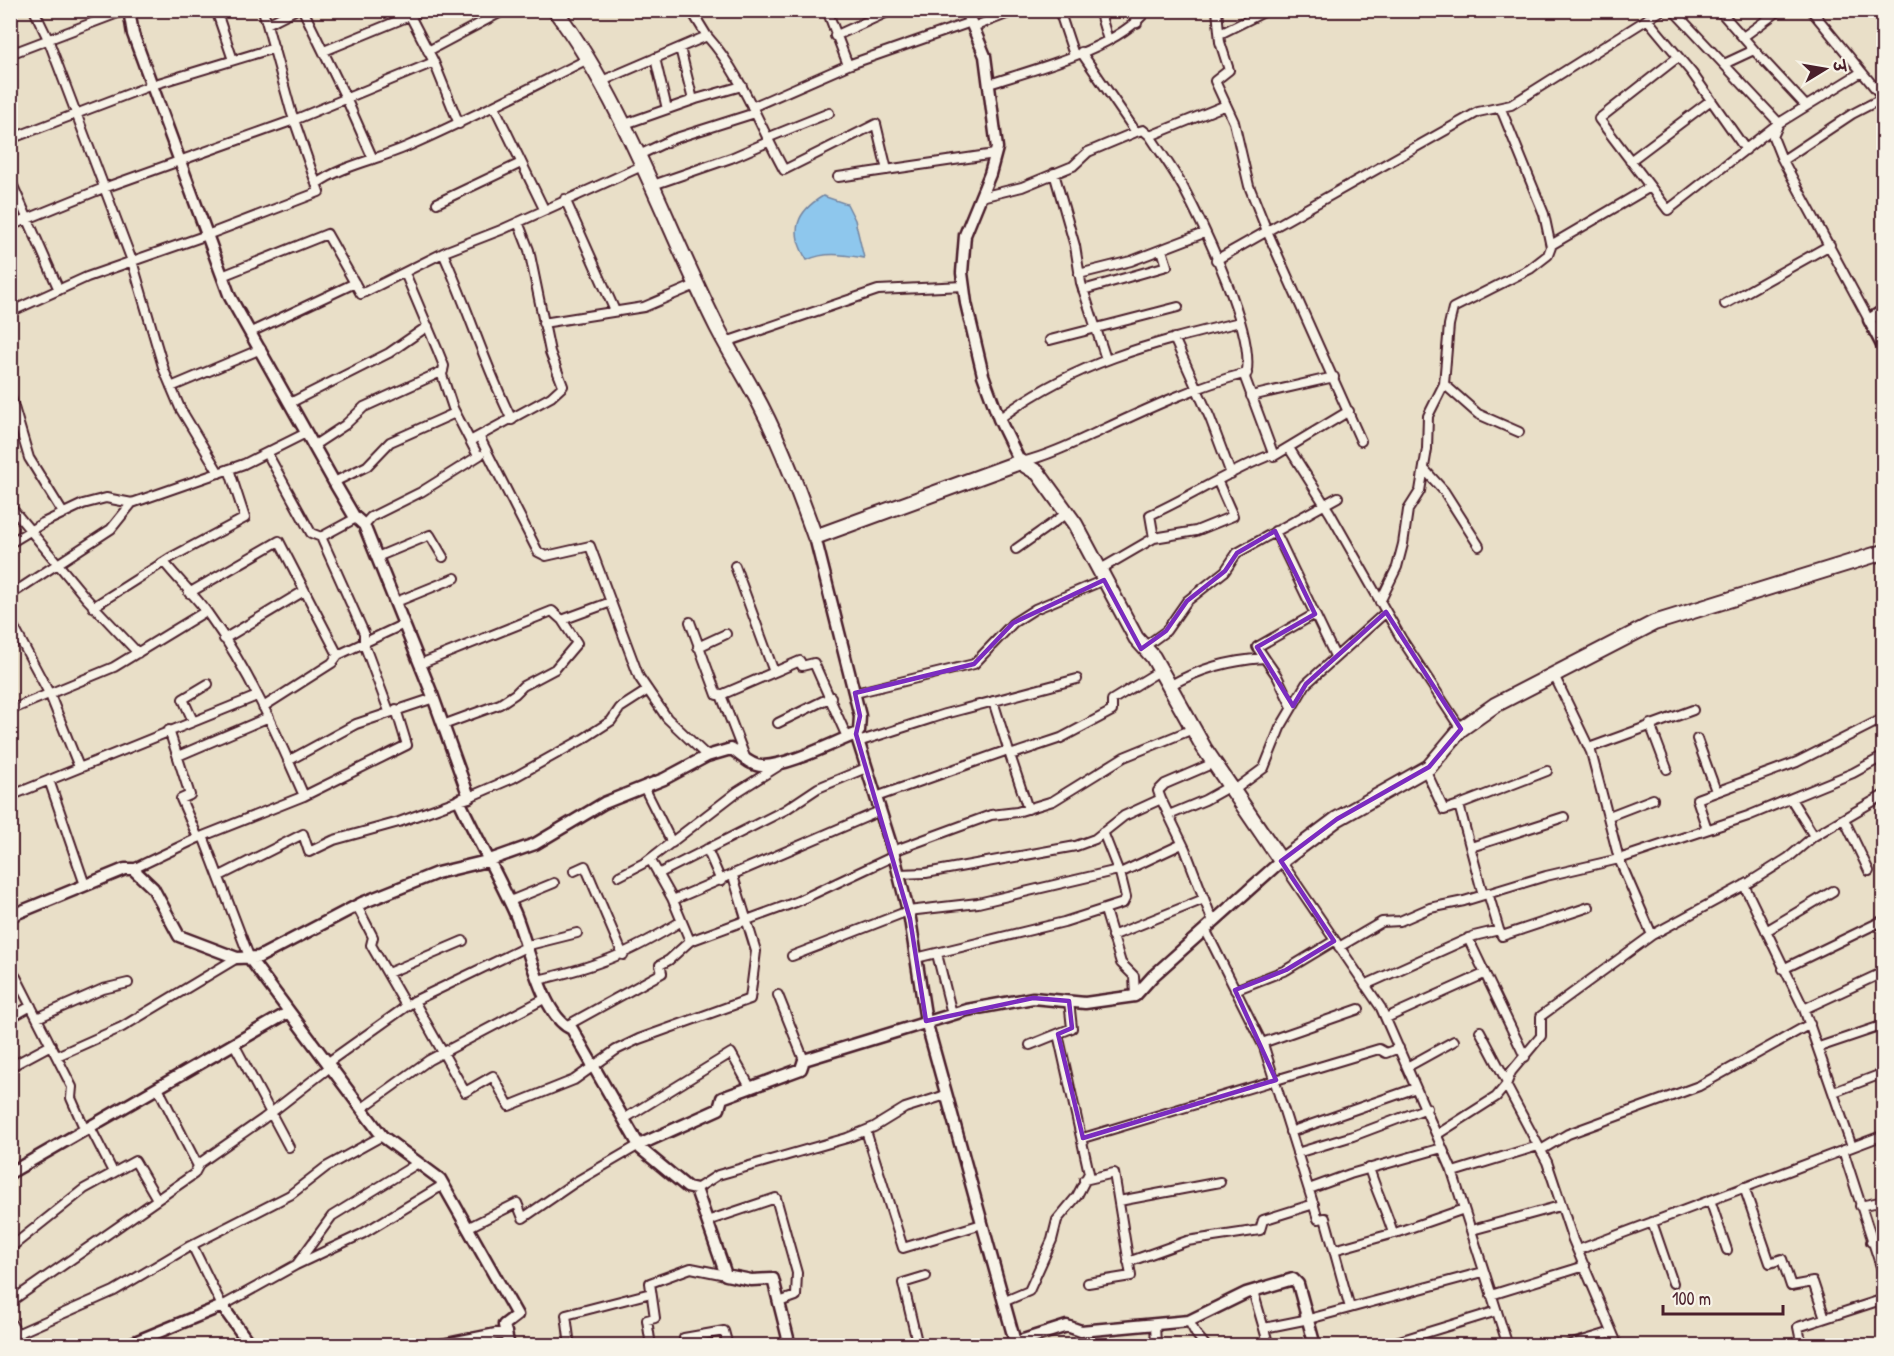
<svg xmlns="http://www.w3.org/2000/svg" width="1894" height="1356" font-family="'Patrick Hand','Playpen Sans Deva',sans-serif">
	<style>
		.water { fill: #8ec7ed; stroke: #73849f; stroke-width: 1.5 }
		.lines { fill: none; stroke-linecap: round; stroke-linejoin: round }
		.minor-casing { stroke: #4a1f2b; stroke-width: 12 }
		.tertiary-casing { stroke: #4a1f2b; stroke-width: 15 }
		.trunk-casing { stroke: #4a1f2b; stroke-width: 18 }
		.minor { stroke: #f7f3e8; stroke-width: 8 }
		.tertiary { stroke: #f7f3e8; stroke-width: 10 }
		.trunk { stroke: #f7f3e8; stroke-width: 14 }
		.marked { fill: none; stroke: #7b2cbf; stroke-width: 4.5; stroke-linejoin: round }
	</style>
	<rect width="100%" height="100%" fill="#e9dfc8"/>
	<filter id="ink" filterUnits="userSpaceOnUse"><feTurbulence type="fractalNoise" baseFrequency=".0167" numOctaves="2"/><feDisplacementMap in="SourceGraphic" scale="12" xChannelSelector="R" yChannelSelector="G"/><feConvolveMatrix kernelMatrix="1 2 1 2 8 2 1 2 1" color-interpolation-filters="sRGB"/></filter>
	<g filter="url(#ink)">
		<path class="water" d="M823 196 847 204 855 220 864 258C845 255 826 251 807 260 789 232 796 212 823 196Z"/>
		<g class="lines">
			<g class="minor-casing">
				<path id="minor" d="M34 10 48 39 132 261 164 370 180 408 219 473
					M216 10 233 60
					M303 10 346 98 373 159
					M407 10 434 62 459 124
					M827 10 848 65
					M1059 10 1074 55
					M1099 10 1108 40
					M1132 10 1137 23
					M1217 10 1220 42 1229 70 1215 81 1234 122 1249 186 1267 231 1361 441
					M1673 10 1779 123 1773 137 1781 157 1869 320
					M1719 10 1754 50
					M1811 10 1884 99
					M1647 19 1692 73 1746 150
					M267 24 295 10
					M973 27 1017 10
					M1220 34 1268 10
					M707 36C742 75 759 125 784 170L876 124 887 170
					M835 36 892 10
					M1743 37 1780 10
					M680 48 693 100
					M324 51 424 10
					M428 51 505 10
					M1081 52 1136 132
					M10 54 126 10
					M1678 57 1599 119 1668 210 1779 123 1860 73
					M655 58 667 109
					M1724 64 1754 50 1806 106
					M602 81 707 36 691 10
					M989 84C1035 69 1117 49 1147 10
					M494 106 544 209
					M752 107 848 65 971 22
					M625 124 696 99 742 86
					M1150 136C1161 153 1173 169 1183 187 1202 223 1260 341 1245 378L1274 456 1349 411
					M767 138 829 113
					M10 139 152 85 274 48
					M639 155 673 139 755 113
					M1783 160 1852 114 1883 98
					M1630 161 1711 100
					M1054 173 1075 246 1081 283 1106 359
					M838 177 995 154
					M10 179 59 290
					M316 184C343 165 376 160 406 147 468 120 528 89 588 59
					M653 185 731 158 768 142
					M981 197 1022 187 1073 166 1088 152 1136 132 1143 130 1150 136 1226 105
					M565 199 615 311
					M437 203 521 163
					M10 226 101 189 294 120 434 62
					M1551 245 1650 187
					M443 253C468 308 485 366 512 420
					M1216 260 1478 112 1511 105 1662 10
					M405 273 438 351 444 366 442 375 453 408 478 456
					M1079 274 1131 261 1204 233
					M222 276 327 234 361 294 447 251 501 230 644 165
					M1083 290 1167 266 1162 250
					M1725 304 1830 245
					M10 312 87 277 207 235 319 192 291 111 263 10
					M543 323 644 307 698 284
					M251 332 355 283
					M1174 338 1210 418 1231 474
					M1050 340 1178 307
					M726 342 878 290 964 286
					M1444 384 1478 414 1519 432
					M171 387 261 349
					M10 394 29 458 63 513
					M1251 396 1334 377
					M290 403 389 353 428 326
					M999 419C1072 363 1152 343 1240 322
					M479 436 538 552 546 556 590 546 639 677 667 718 707 756
					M470 441 551 397 563 386 550 352 529 250 518 222
					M313 446 345 425 364 407 443 371
					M1289 448 1330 513 1401 638 1461 729
					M267 453 311 533 321 537
					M1022 462C1050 455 1076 442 1102 430 1149 408 1198 385 1247 373
					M1424 469 1444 491 1479 546
					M334 482 367 466 390 442 455 413
					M10 506 86 598 138 653
					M356 518 321 537 364 633V644L389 711
					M364 525 371 517 421 492 480 455
					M1275 531 1335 656
					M1154 538 1150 515C1192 496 1231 470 1273 454
					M10 543 43 523 83 504 106 498 132 503 244 464 306 433
					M1016 549 1067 513
					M377 557 430 535 443 557
					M735 566 774 672
					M1099 570 1154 538 1196 531 1233 516 1218 482
					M189 593 279 541 338 655
					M10 595 111 529 132 503
					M396 602 455 578
					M1380 602 1397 567 1403 544 1408 510 1420 491 1427 449 1428 416 1444 384 1449 325 1453 308 1530 269 1548 255 1551 247 1544 214 1501 109
					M93 607 170 558 245 518 229 469
					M10 620 50 695 79 767
					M690 622 717 695H721
					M224 639 304 591
					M698 647 726 634
					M1144 647 1166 631 1187 601 1225 571 1237 553 1338 497
					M420 664 552 611 562 620 611 602
					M1554 675 1591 752 1619 859 1652 935
					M1169 686C1201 668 1228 661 1264 658
					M855 693 974 664 1013 623 1035 609 1104 580
					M993 701 1010 755 1061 738 1112 711V700L1161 670
					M263 707 332 663 338 655 404 624
					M1292 707 1277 676 1257 647 1315 614
					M10 710 114 667 206 611
					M193 721 183 699 208 684
					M778 723 831 697
					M1650 724 1667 769
					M443 725 500 704 515 694 523 686 555 669 577 643 562 620
					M169 730 190 795 181 799 198 838
					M1697 739 1716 791
					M858 742 945 714 1077 679
					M1589 748 1693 710
					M1010 755 1028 809
					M178 756 269 717
					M745 757 721 695 800 661 802 666 814 663 847 737
					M288 761 356 724 434 698
					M1425 769 1444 810 1459 805
					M49 780 85 885
					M644 787 672 843
					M1233 791 1264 768 1280 728 1306 684 1386 612
					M10 796 257 696
					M304 796 407 745 396 709
					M469 797 513 778 583 739 611 721 620 708 648 690
					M876 797 1008 750
					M1161 799 1185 849 1213 922
					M1791 799 1814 836
					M1169 815 1205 800 1230 786
					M1609 816 1653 799
					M1844 819 1869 871
					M1707 829 1697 799 1797 762 1884 718
					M1103 832 1118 870
					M203 836 250 959
					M1471 847 1564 817
					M707 849 721 881
					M893 851 991 815 1017 812 1053 801 1124 757 1193 729
					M650 859 672 898 690 941
					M1281 861 1381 1008 1451 1168 1508 1346
					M133 869 198 838 304 796C277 734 249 670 209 615 196 596 178 580 164 562
					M574 871 585 866 623 955
					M658 874 785 810 818 788 866 768
					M899 874 926 873 1076 846 1095 839 1124 816 1161 799 1158 791 1165 784 1214 763
					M220 876 303 834 309 852 334 840 399 822 459 800
					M619 876 646 862 737 792 780 765
					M1744 885 1804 1009 1852 1147
					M1483 895 1459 805 1547 771
					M673 900 880 811
					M510 901 554 883
					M357 906 373 937 371 945 406 1006
					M1105 910 1121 963 1134 976 1135 996
					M1205 929 1264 1047 1318 1219 1325 1218 1334 1250
					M1499 930 1502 936 1589 907
					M1766 931 1833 891
					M1112 936 1204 899
					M1468 938 1525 1057
					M525 946 577 933
					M1339 947 1382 922 1400 921 1430 908 1464 901 1546 876 1619 859 1748 816 1853 773 1884 756
					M937 954 952 1014
					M792 956 908 911 978 903 1118 870 1120 873
					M916 958 1064 922 1123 903 1126 897 1120 873 1182 844
					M1783 969 1884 920
					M388 973 463 941
					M10 979 16 977 72 1087 71 1098 85 1130
					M538 980C598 966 628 954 680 922
					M1365 985 1474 936 1499 930 1488 893
					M1235 990 1286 970 1334 941
					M778 995 804 1060
					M414 1001 465 1092 493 1076 509 1106 574 1080 616 1050 639 1039 750 999 756 951 733 876
					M1804 1009 1884 972
					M10 1018 31 1006
					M37 1018 103 989 128 983
					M1386 1018 1484 974
					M566 1026 662 973 660 965 669 960 690 941 796 902 894 856
					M1480 1031 1507 1082
					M1262 1043 1359 1009
					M234 1044 289 1147
					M1030 1045 1072 1028 1069 1001
					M1819 1047 1884 1025
					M57 1056 122 1027 237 958
					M327 1063 414 1001 526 947
					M10 1067 51 1045
					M1407 1067 1454 1041
					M1506 1085 1547 1162 1573 1240 1618 1346
					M158 1088 198 1166
					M1834 1092 1884 1073
					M361 1109 429 1060 546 998
					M624 1119 731 1053 750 1087
					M90 1127 113 1172
					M866 1131 903 1248 982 1224
					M1290 1132 1416 1088
					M1438 1134 1496 1097 1506 1085 1511 1072 1541 1036V1016L1652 935 1750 882 1788 858 1814 836 1884 795
					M1083 1138 1379 1049 1386 1053 1399 1048
					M1541 1150 1568 1134 1699 1086 1810 1024
					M1843 1150 1884 1276
					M1297 1153 1353 1136 1427 1108
					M1369 1168C1376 1191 1386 1210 1393 1233
					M1453 1172 1538 1146
					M1084 1180 1114 1173 1131 1276 1088 1283
					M1744 1187 1770 1263 1782 1259 1791 1286 1813 1282 1825 1318
					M696 1189 718 1175 847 1138 874 1127 905 1108 946 1095
					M1309 1189 1350 1174 1442 1148
					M1710 1200 1727 1250
					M1119 1201 1220 1182
					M1860 1206 1884 1201
					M707 1221 776 1198 797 1273 796 1296 779 1302
					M1652 1222 1673 1283
					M467 1228 517 1203 523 1218 574 1183 639 1145
					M1472 1230 1560 1206
					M1871 1242 1884 1238
					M192 1245 222 1306 296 1265 362 1234 443 1185
					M10 1248 84 1189 135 1161 157 1199
					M1578 1250 1884 1135
					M1128 1262 1187 1241 1260 1230 1263 1220 1314 1204
					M297 1264 332 1216 418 1163
					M1253 1291 1269 1346
					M1491 1295 1585 1266
					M10 1302 194 1174 200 1163 263 1119 330 1067
					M1003 1302 1029 1291 1052 1240 1057 1220 1077 1196 1089 1173 1058 1034
					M1350 1308 1334 1250 1398 1232 1464 1209
					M10 1321 17 1334
					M1189 1321 1196 1334 1206 1346
					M1155 1324 1156 1346
					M1264 1328 1309 1319 1483 1272
					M10 1337 114 1291 190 1246 290 1195 326 1167 382 1136
					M684 1338 724 1331 728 1346
					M570 1346 566 1315 651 1293
					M651 1346 647 1320 655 1318 650 1283 691 1268 726 1275
					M918 1346 903 1283 926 1276
					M1383 1346 1497 1311
					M1566 1346 1612 1332
					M1802 1346 1798 1327 1884 1299"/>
			</g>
			<g class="tertiary-casing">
				<path id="tertiary" d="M129 10 133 34 230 297 334 482 354 516 364 525 432 694 469 797 459 800C476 837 497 874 514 911 527 939 541 1017 572 1029L641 1149 687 1187 696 1189 726 1275 751 1280 773 1279 790 1346
					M966 10 985 56 997 148 990 174 965 235 962 273 966 303 983 375 999 419 1020 462
					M1884 310 1869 320 1884 349
					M856 734 893 851 910 919 926 1021 1015 1342
					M10 916 125 869H133L153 888 179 936 237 958 259 957 362 903 437 873 487 861 535 844 604 803 664 779 707 756 731 749C740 754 752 767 763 766 790 765 830 744 856 734L859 731 860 716 815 537
					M250 959 382 1136 440 1179 517 1315 504 1325 509 1346
					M639 1145 719 1109 722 1098 801 1069 804 1060 967 1010 1033 998 1085 1003 1135 996 1153 976 1281 861
					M10 1173 289 1012
					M125 1346 222 1306 251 1346
					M437 1346 506 1332
					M1004 1346 1067 1326 1081 1331 1189 1321 1246 1293 1293 1279 1298 1284 1315 1346"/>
			</g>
			<g class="trunk-casing">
				<path id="trunk" d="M555 10C627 107 663 220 717 327 731 354 747 379 761 406 783 449 799 493 815 537L1020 462 1038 473 1075 524 1136 638 1153 657 1204 748 1281 861 1337 819 1429 767 1461 729 1495 705 1654 623 1884 552"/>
			</g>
			<use href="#minor" class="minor"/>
			<use href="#tertiary" class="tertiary"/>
			<use href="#trunk" class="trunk"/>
		</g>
	</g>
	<path class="marked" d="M1275 531 1315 614 1257 647 1293 706 1306 684 1386 612 1461 729 1429 767 1337 819 1281 861 1334 941 1286 970 1235 990 1276 1080 1083 1138 1058 1034 1072 1028 1069 1001 1033 998 926 1021 910 919 856 734 860 716 855 693 974 664 1013 623 1104 580 1141 649 1166 631 1187 601 1225 571 1237 553Z"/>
	<rect width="1894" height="1356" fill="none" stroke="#f7f3e8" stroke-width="36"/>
	<rect x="18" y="18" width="1858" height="1320" fill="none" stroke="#4a1f2b" stroke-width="2" filter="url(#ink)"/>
	<g transform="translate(1825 69) rotate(79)" stroke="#f7f3e8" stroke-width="4.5" paint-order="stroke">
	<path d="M0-4.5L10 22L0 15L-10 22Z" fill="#4a1f2b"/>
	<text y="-9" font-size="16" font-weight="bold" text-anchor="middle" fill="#4a1f2b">उ</text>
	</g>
	<path d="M1663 1305v9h120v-9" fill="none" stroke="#4a1f2b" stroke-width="3"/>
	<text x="1672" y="1305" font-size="18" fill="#4a1f2b" stroke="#f7f3e8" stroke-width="4.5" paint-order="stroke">100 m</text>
</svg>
